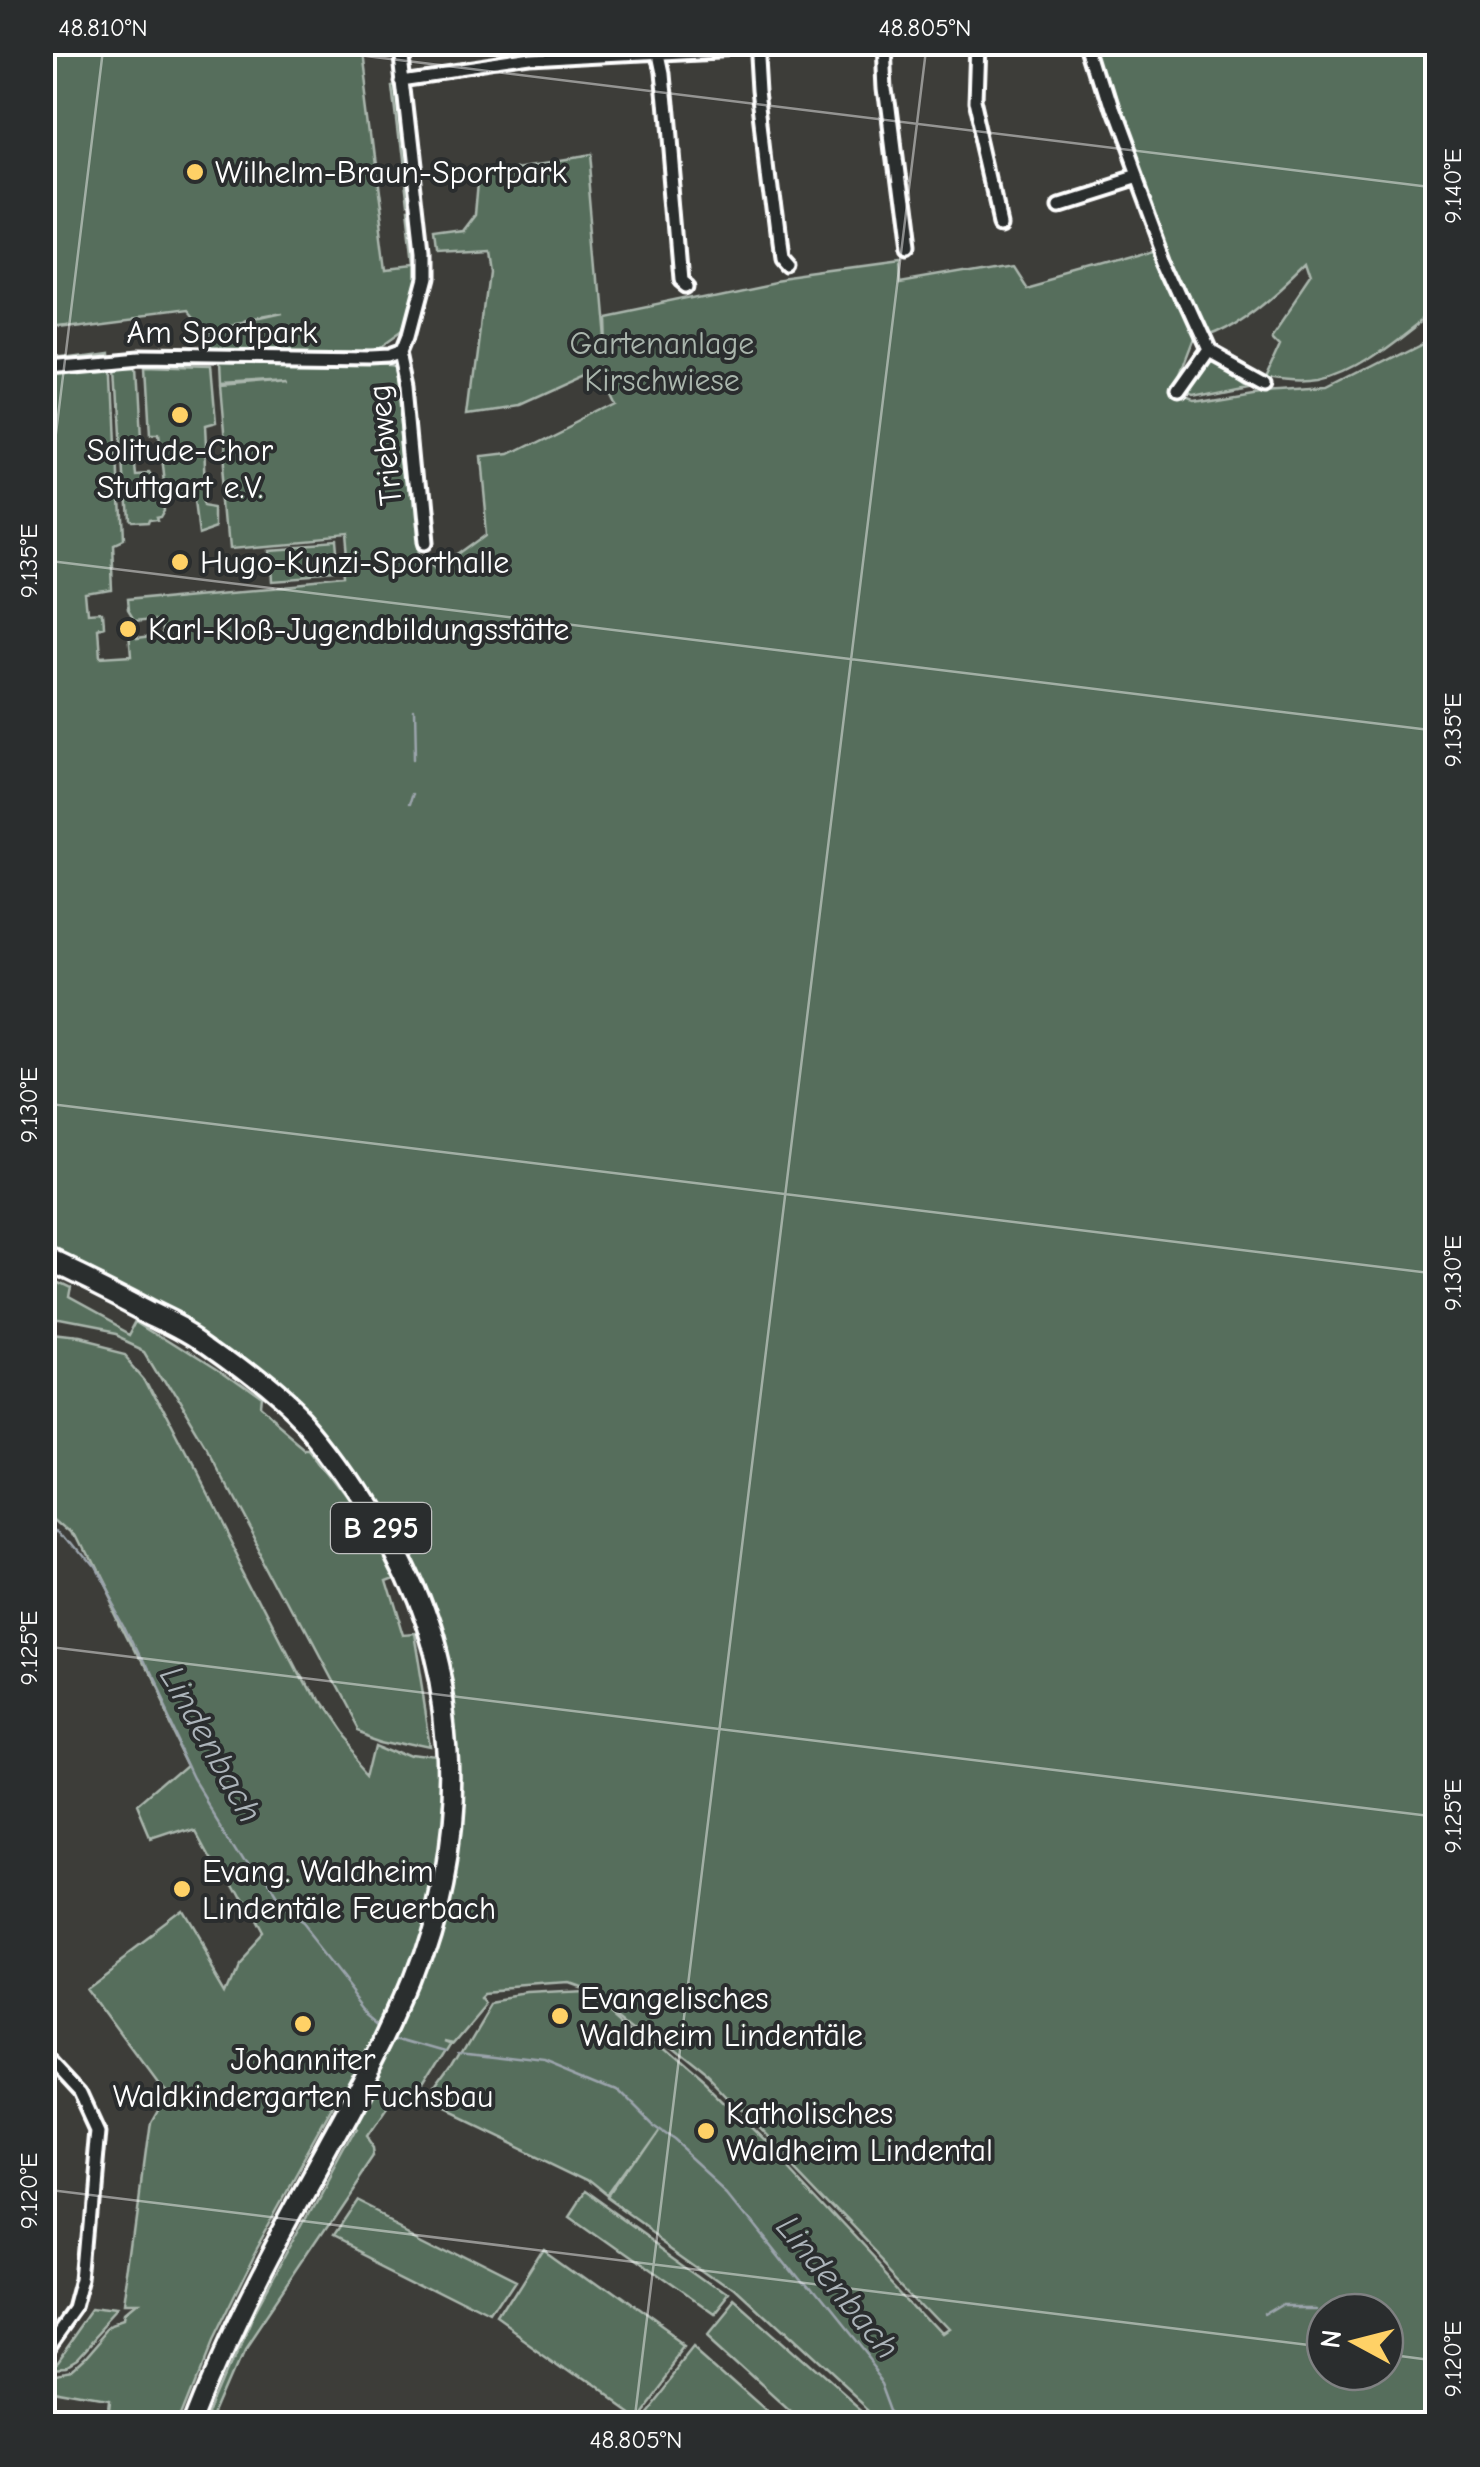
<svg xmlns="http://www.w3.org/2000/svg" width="1480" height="2467" font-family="'Comic Neue',sans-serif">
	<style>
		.green { fill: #566e5b; stroke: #aab6ad; stroke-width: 2.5; fill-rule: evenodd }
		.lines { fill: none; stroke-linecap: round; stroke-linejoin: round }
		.stream { stroke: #9ba4ac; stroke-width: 2.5 }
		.street-casing { stroke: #fff; stroke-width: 19 }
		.primary-casing { stroke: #fff; stroke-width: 25 }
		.street { stroke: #2a2d2e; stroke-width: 11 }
		.primary { stroke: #2a2d2e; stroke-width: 18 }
		.ticks { fill: none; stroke: #fff; stroke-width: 2.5; stroke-opacity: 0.45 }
		.poi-dot { fill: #ffd166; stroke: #2a2d2e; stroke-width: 4 }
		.labels { text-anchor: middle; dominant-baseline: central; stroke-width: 8; stroke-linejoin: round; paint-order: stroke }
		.shield { fill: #2a2d2e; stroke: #bfc0c0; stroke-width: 2.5 }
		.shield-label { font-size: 30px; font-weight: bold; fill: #fff }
		.poi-label { font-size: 32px; fill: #fff; stroke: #2a2d2e; text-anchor: start }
		.street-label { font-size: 32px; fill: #fff; stroke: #2a2d2e }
		.park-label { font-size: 32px; fill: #aab6ad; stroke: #2a2d2e }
		.water-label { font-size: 35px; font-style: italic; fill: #acb4ba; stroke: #2a2d2e }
		.neatline { fill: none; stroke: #fff; stroke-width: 4 }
		.ticks-label { font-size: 25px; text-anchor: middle; fill: #fff }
	</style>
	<rect width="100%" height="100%" fill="#3d3d39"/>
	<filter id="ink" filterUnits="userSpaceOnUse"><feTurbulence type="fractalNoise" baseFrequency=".01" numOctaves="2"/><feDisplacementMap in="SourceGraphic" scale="20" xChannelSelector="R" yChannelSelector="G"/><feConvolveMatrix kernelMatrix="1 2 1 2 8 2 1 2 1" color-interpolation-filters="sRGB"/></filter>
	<g filter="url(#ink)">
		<path class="green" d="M42 43H360L389 270 413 267 407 216H414L419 266 416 267V283L400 334 375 352H211L209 332 281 316 201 331 185 311 43 329Z
			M1094 43H1437V322L1427 314C1396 338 1359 371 1320 379 1302 382 1283 380 1265 377L1282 340 1274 332 1310 279 1305 264C1278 291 1233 332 1195 340L1174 395 1192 402 1257 391 1329 387 1437 332V2424H881L735 2289 608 2199 655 2130 607 2197 586 2180 428 2104 455 2067 493 2003 528 1997 582 1994 614 2005 705 2085 771 2150 947 2339 953 2335 709 2079 616 2004 566 1986 486 1992 483 1995 488 2001 456 2039 447 2037 455 2040 418 2100 395 2088 396 2090 364 2137 373 2150 374 2158 245 2350 213 2424H206L249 2323 353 2130 335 2104 252 2254 208 2344 176 2424H105L107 2403 56 2394 52 2403 43 2394V2377L73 2372 84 2362 110 2332 127 2326 128 2321 140 2311H128L153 2123 170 2093 158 2082 88 1987 182 1916 223 1986 234 1960 256 1936 197 1827 155 1841 142 1810 191 1768 75 1533 43 1505V1335L77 1339 125 1351 144 1373 314 1704 333 1732 370 1773 378 1740 416 1756 440 1759 443 1821 430 1899 401 2019 452 1830 430 1617 400 1543 362 1477 341 1448 316 1422 252 1368 43 1252V358L108 349 116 547 107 551 109 591 87 595 89 618 101 617 102 631 96 633 98 658 129 656 127 632 135 631 136 638 165 634 164 619 132 622 126 612 125 601 344 581 340 535 233 545 219 389 286 383 219 387 218 366 327 361 397 369 418 558 436 568 487 531 480 461 505 458 615 403 606 384 604 365 516 405 471 412 489 270 486 250 438 253 436 237 465 233 478 216 482 171 586 154 603 349 602 317 775 281 900 264 901 282 1010 263 1024 285 1163 246 1122 139ZM1325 2312H1385V2372H1325Z
			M396 81 413 209 406 210 391 82Z
			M1216 365 1246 386 1192 397 1185 393 1206 366Z
			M113 366H135L139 439 130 440 133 476 146 475 158 493 160 512 156 519 151 520 152 523 143 524 142 527 124 528 122 525Z
			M144 367 209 369 214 426 203 429 207 504 220 506V523L200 530 195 492 166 495 161 486 155 436H148Z
			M330 541 333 575 268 580 266 546Z
			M43 1274 70 1287 68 1298 130 1332 138 1317 214 1365 260 1398 259 1409 309 1452H314L363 1517 393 1576 385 1579 403 1638 415 1637 433 1748 382 1737 353 1727 208 1452 145 1347 115 1333 43 1319Z
			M585 2191 728 2293 711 2314 570 2214Z
			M356 2202 517 2283 493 2319 332 2238Z
			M546 2248 684 2347 632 2415 500 2321Z
			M732 2300 872 2424H805L705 2333Z
			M94 2311 121 2314 77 2362 67 2368 46 2369 58 2362Z
			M693 2346 781 2424H631Z"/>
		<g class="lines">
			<path class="stream" d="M411 715 412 761
				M408 806 412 793
				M42 1515 62 1532 91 1568 125 1629 197 1780 278 1911 302 1927 366 2008 383 2022
				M397 2033 449 2048
				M462 2051 545 2061 615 2090 648 2123 675 2142 730 2192 883 2383 893 2410 912 2424
				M1266 2317 1286 2305H1317"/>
			<g class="street-casing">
				<path id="street" d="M398 42 422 257V282L407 339 401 354 408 387 423 547
					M756 42 759 93 777 242 779 256 787 265
					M883 42 885 86 906 254
					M978 42 976 104 1002 217
					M1089 42 1111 113 1165 259 1208 354
					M658 52 662 71 680 283 686 288
					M401 77 531 58 756 46
					M1059 202 1135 178
					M1208 354 1262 384
					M42 366 140 357 367 360 387 359 401 354
					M1179 395 1208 354
					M42 2052 81 2094 98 2131 85 2277 77 2307 42 2356
					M42 2403 55 2424"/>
			</g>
			<g class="primary-casing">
				<path id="primary" d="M42 1256C79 1273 115 1291 151 1310 169 1319 188 1327 204 1339 241 1365 278 1393 309 1426 334 1454 356 1486 375 1518 464 1664 472 1825 410 1983 386 2042 355 2097 325 2152 276 2241 227 2330 192 2424"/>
			</g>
			<use href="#street" class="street"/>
			<use href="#primary" class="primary"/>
		</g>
	</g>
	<path class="ticks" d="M253 42 1438 188M42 547 104 42M42 560 1438 731M42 1103 1438 1274M42 1646 1438 1817M42 2189 1325 2347M1385 2354 1438 2361M634 2424 927 42"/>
	<g class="poi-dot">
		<circle cx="195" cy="172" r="10"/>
		<circle cx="180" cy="415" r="10"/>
		<circle cx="180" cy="562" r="10"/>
		<circle cx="128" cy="629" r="10"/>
		<circle cx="182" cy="1889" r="10"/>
		<circle cx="560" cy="2016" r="10"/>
		<circle cx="303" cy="2024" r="10"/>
		<circle cx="706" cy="2131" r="10"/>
	</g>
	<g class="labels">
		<rect class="shield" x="331" y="1503" width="100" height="50" rx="8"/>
		<g class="shield-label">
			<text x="381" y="1528">B 295</text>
		</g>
		<g class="poi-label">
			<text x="215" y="172">Wilhelm-Braun-Sportpark</text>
			<text x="180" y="450" text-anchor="middle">Solitude-Chor<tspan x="180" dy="37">Stuttgart e.V.</tspan></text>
			<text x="200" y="562">Hugo-Kunzi-Sporthalle</text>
			<text x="148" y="629">Karl-Kloß-Jugendbildungsstätte</text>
			<text x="202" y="1871">Evang. Waldheim<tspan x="202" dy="37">Lindentäle Feuerbach</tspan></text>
			<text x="580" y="1998">Evangelisches<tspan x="580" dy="37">Waldheim Lindentäle</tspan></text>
			<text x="303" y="2059" text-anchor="middle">Johanniter<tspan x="303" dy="37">Waldkindergarten Fuchsbau</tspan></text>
			<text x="726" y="2113">Katholisches<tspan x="726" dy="37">Waldheim Lindental</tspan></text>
		</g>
		<g class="street-label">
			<text x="222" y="332">Am Sportpark</text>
			<text transform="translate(385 445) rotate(-96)">Triebweg</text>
		</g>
		<g class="park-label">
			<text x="662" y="343">Gartenanlage<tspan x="662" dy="37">Kirschwiese</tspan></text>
		</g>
		<g class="water-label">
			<text transform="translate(211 1744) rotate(61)">Lindenbach</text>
			<text transform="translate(838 2287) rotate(51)">Lindenbach</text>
		</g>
	</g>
	<rect width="1480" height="2467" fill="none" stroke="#2a2d2e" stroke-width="110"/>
	<g transform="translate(1355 2342) rotate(277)"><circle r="48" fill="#2a2d2e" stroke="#7f8182" stroke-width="2.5"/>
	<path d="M0-8L18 38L0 25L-18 38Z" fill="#ffd166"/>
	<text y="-15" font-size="28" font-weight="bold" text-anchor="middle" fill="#ffffff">N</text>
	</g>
	<rect x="55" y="55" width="1370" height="2357" class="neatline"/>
	<g class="ticks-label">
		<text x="103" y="36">48.810°N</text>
		<text x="925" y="36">48.805°N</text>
		<text transform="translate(1452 186) rotate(-90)" y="9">9.140°E</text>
		<text transform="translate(28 561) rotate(-90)" y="9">9.135°E</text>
		<text transform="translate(1452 730) rotate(-90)" y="9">9.135°E</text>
		<text transform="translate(28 1105) rotate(-90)" y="9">9.130°E</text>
		<text transform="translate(1452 1273) rotate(-90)" y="9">9.130°E</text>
		<text transform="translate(28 1648) rotate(-90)" y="9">9.125°E</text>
		<text transform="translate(1452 1816) rotate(-90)" y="9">9.125°E</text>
		<text transform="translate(28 2191) rotate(-90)" y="9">9.120°E</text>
		<text transform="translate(1452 2359) rotate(-90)" y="9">9.120°E</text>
		<text x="636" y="2448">48.805°N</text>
	</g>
</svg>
